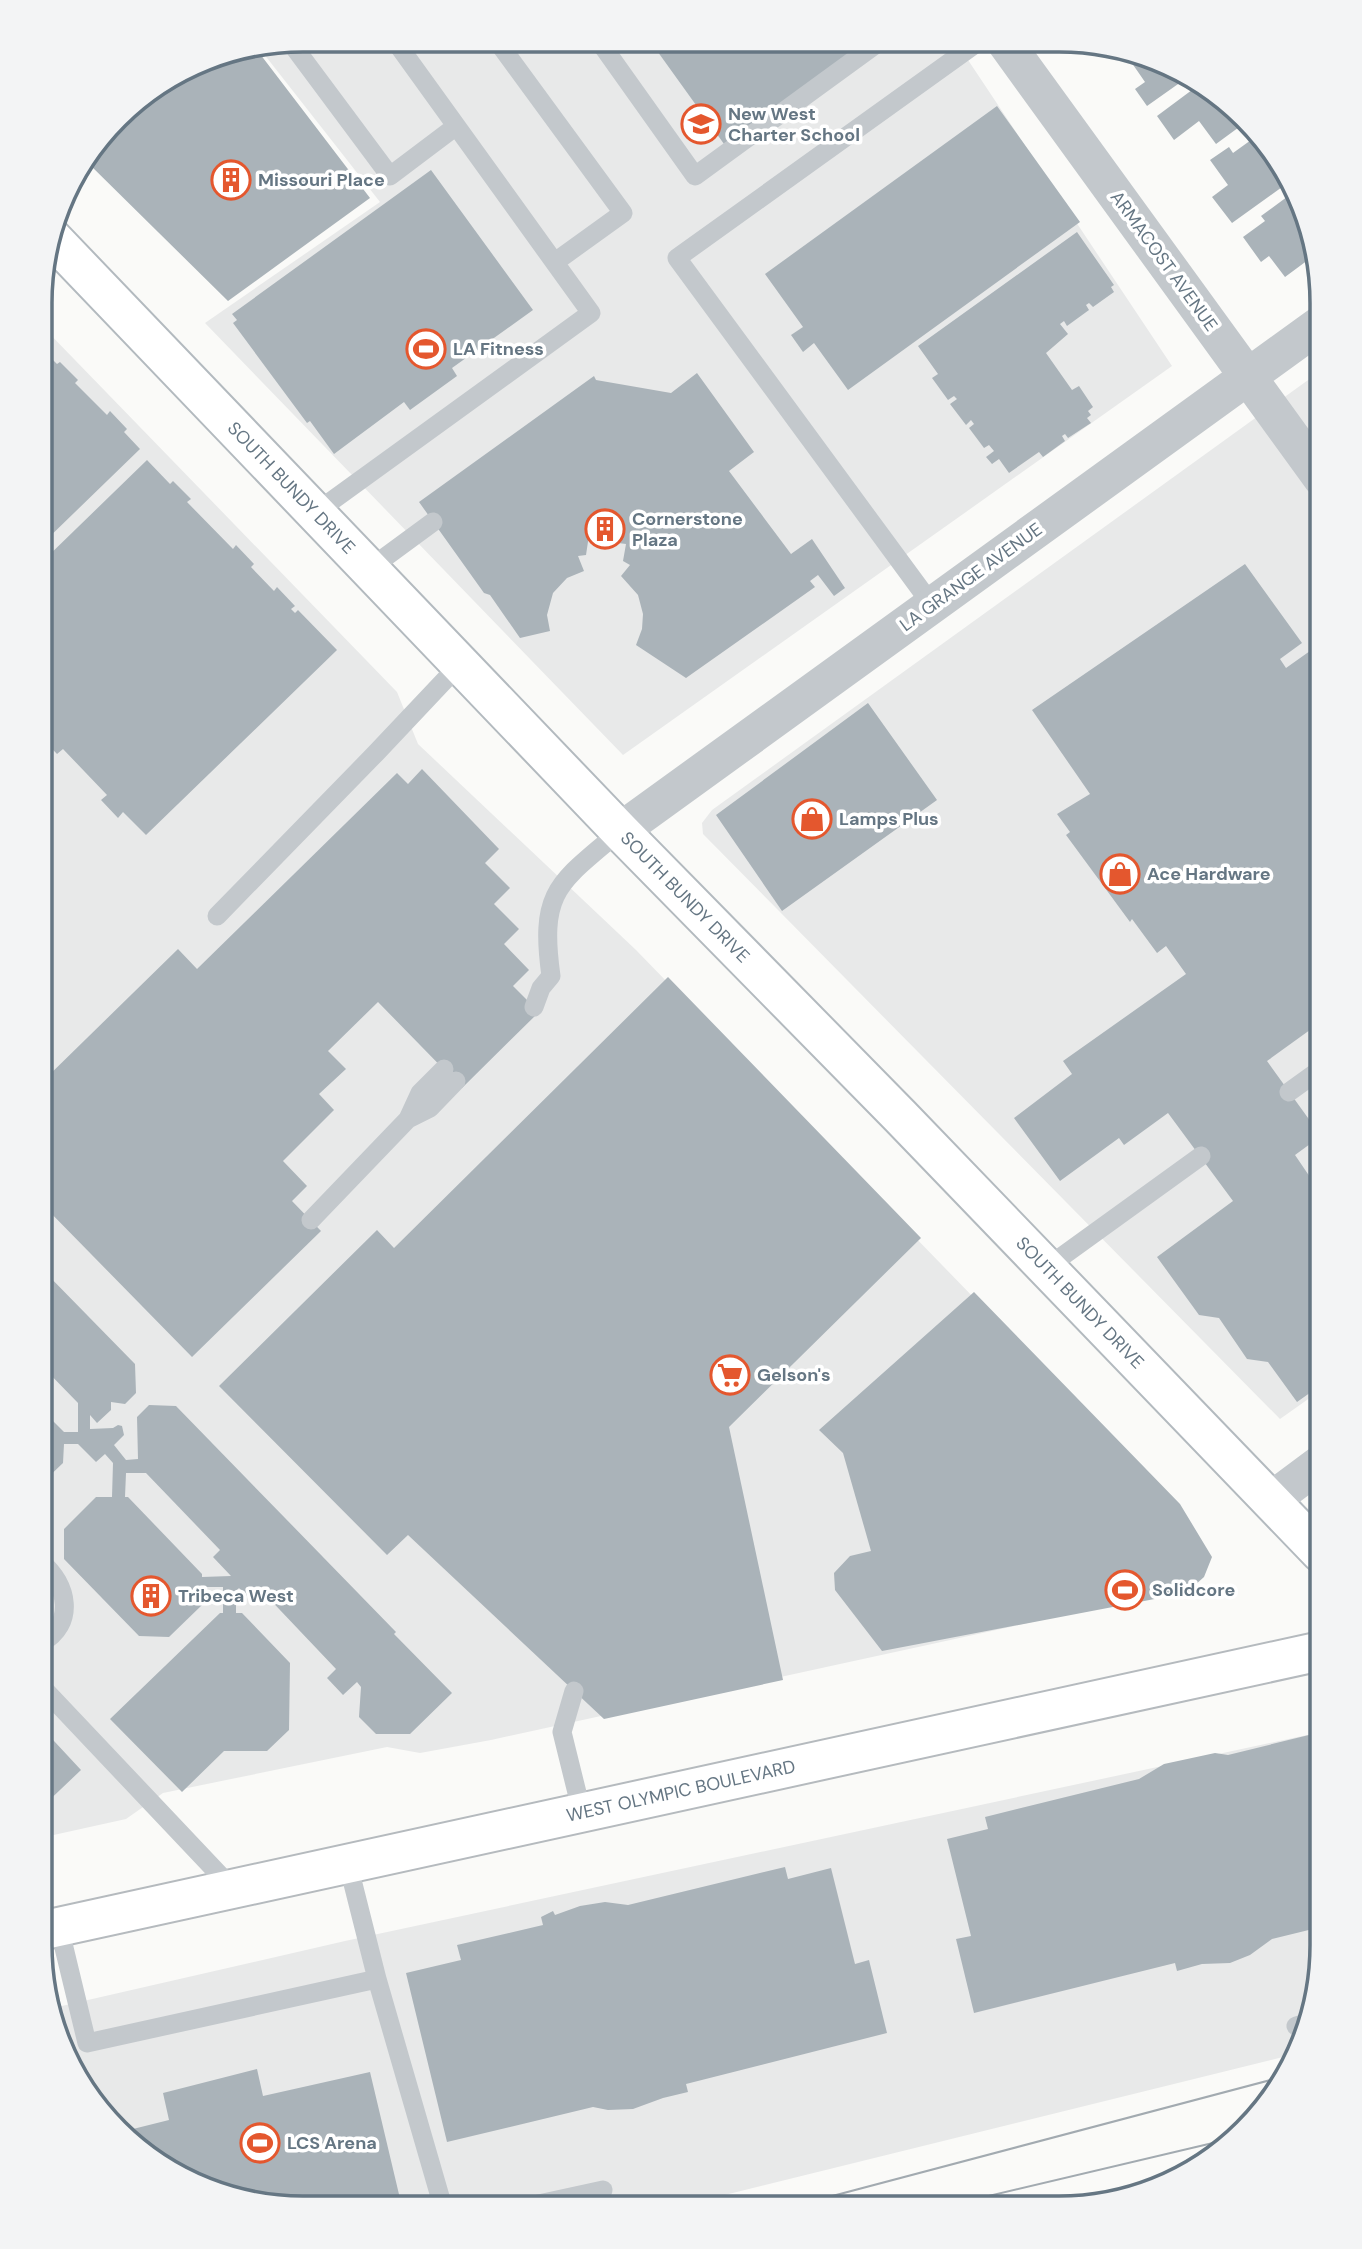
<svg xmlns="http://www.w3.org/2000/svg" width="1362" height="2249" font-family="'DM Sans',sans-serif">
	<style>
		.built { fill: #e8e9e9 }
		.building { fill: #aab3b9; fill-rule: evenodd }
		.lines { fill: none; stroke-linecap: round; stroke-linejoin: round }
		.secondary-casing { stroke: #b3babf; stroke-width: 42 }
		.primary-casing { stroke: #b5babe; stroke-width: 42 }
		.service { stroke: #c3c8cc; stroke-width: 19 }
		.minor { stroke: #c3c8cc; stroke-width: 37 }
		.secondary { stroke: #fff; stroke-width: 38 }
		.primary { stroke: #fff; stroke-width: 38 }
		.tram { stroke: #a2aab0; stroke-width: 2 }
		.labels { text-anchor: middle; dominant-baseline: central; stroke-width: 7; stroke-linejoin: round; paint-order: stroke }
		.poi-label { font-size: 18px; font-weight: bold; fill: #657683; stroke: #fff; text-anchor: start }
		.street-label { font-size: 18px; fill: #657683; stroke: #fff }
		.rim { fill: none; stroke: #657683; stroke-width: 3.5 }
	</style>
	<rect width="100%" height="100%" fill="#fafaf8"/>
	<path class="built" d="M304 40 956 42 1172 366 623 755 205 323 380 202 260 49Z
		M42 326 397 692 418 744 636 950 1182 1512 1184 1589 491 1740 420 1753 387 1747 163 1793 126 1819 40 1838Z
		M1322 370 1321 1390 1280 1419 703 834 702 823 712 810Z
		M1321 1732V1963L1308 2030 1295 2054 672 2208 270 2207 144 2155 94 2105 60 2046 53 2008 345 1941Z"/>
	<path class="building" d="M650 41 804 42H866L724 144Z
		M257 50 370 198 228 301 87 162 130 106 203 60Z
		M1131 53 1159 60 1188 77 1147 106 1135 89 1145 82 1127 56Z
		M1200 84 1219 95 1246 122 1216 144 1199 121 1174 140 1157 116Z
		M997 106 1080 222 848 390 814 343 803 352 791 335 803 327 765 274Z
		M1258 135 1268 144 1289 182 1232 223 1212 197 1228 185 1210 160 1229 147 1233 153Z
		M431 170 533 310 452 368 457 376 410 410 404 402 334 454 310 421 307 423 233 323 237 320 232 314Z
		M1295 191 1302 203 1312 257 1285 277 1269 256 1261 262 1243 237 1265 221 1261 216Z
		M1077 232 1114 285 1111 287 1114 292 1093 307 1089 303 1086 305 1089 310 1067 326 1064 321 1060 324 1068 334 1046 353 1072 390 1079 386 1093 407 1088 411 1091 415 1087 418 1091 423 1068 438 1065 434 1062 436 1065 441 1043 457 1039 452 1009 473 999 459 992 464 986 457 994 451 989 445 984 448 969 428 974 424 971 420 966 425 950 404 957 399 954 396 948 400 932 378 938 374 918 346Z
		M42 349 57 364 60 362 78 380 75 383 107 415 110 411 127 429 124 432 140 449 42 544Z
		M697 373 754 452 729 471 791 554 812 539 845 588 834 596 818 575 810 581 815 587 686 678 636 645 642 629 643 614 638 595 621 576 630 565 623 561 626 544 618 543V539L599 536V539L589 535 586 555 578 556 584 571 567 578 553 593 547 615 550 631 520 638 490 595 484 593 419 502 594 376 596 380 671 393Z
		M147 460 170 484 173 481 191 499 187 502 233 549 236 545 254 564 251 567 274 591 277 587 295 606 291 609 295 613 298 610 337 650 146 835 123 812 118 818 101 800 107 795 63 749 57 754 42 738 46 732 42 728V562Z
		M1245 564 1302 643 1280 659 1286 668 1310 651 1322 666 1321 1022 1267 1061 1321 1136 1295 1155 1312 1180 1321 1173V1385L1297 1402 1268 1362 1247 1359 1219 1318 1199 1315 1157 1257 1233 1201 1168 1113 1124 1145 1119 1138 1060 1181 1014 1118 1072 1074 1063 1061 1186 974 1166 946 1157 953 1132 919 1130 922 1066 835 1070 832 1057 814 1090 794 1032 710Z
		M868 703 937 800 782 911 716 815Z
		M422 769 499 849 485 863 510 888 494 904 519 929 504 944 529 970 513 986 539 1012 462 1088 378 1002 328 1051 346 1069 319 1094 334 1110 283 1161 307 1186 292 1201 321 1231 192 1357 41 1203V1083L178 949 197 969 397 773 408 784Z
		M668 977 921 1238 729 1427 783 1680 604 1719 408 1535 387 1555 219 1386 377 1230 394 1248Z
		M41 1268 135 1364 136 1393 125 1404 111 1402V1410L97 1423 90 1415V1429L113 1428 118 1425 122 1426 124 1435 114 1445 126 1460 138 1459 137 1417 149 1405 176 1406 396 1632 394 1634 452 1693 410 1734H376L359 1717 361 1687 357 1682 343 1695 327 1678 336 1669 261 1590 251 1600 239 1588 236 1591V1613H242L290 1663 289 1730 267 1751H224L182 1792 110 1719 220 1613H223V1587H202V1605L169 1637 139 1636 64 1559V1529L96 1497H112L113 1463 105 1454 96 1462 78 1444H64L63 1463 41 1484V1409L64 1432H78V1403L41 1365ZM126 1473H146L220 1550 213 1557 231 1576 202 1577V1574L128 1497H125Z
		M974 1292 1180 1504 1212 1557 1204 1577 1186 1593 882 1651 835 1590 834 1573 850 1556 871 1551 843 1453 819 1430Z
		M41 1727 81 1770 40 1809Z
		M1313 1734 1316 1747 1321 1746V1927L1272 1939 1250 1955 1230 1963 1202 1964 1177 1971 1175 1963 974 2013 956 1939 971 1936 947 1839 988 1829 985 1817 1139 1779 1164 1764 1215 1753 1228 1755Z
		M785 1867 788 1879 831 1868 855 1964 869 1960 887 2033 686 2084 688 2092 663 2098 633 2109 608 2110 593 2107 447 2142 406 1973 461 1960 457 1945 543 1925 541 1917 553 1911 555 1915 580 1906 605 1902 628 1905Z
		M257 2069 263 2096 370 2072 402 2207H270L203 2189 144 2155 121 2132 169 2120 163 2093Z"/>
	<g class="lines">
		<g class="secondary-casing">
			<g id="secondary">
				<path id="s1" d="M52 238 620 831 900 1116 1321 1553"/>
			</g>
		</g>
		<g class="primary-casing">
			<g id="primary">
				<path id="s2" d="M40 1931 1321 1651"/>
			</g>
		</g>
		<path class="service" d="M497 41 623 213 555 262
			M599 41 695 176 879 42
			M291 43 390 176 455 127
			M315 513 591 313 395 41
			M369 569 433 522
			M932 605 677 258 978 42
			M217 916 376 753 460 664
			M534 1007 541 988 551 976C539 890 559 883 620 831
			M1289 1092 1321 1069
			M408 1119 420 1093 444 1069
			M311 1220 408 1119 430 1108 456 1081
			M1046 1268 1201 1156
			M41 1643C76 1624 68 1584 41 1562
			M41 1686 233 1889
			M574 1691 562 1732 582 1813
			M59 1927 87 2043 377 1979 348 1864
			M377 1979 443 2207
			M1296 2026 1309 2022
			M525 2207 603 2190"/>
		<path class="minor" d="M1005 42 1322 479
			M620 831 1322 323
			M1270 1501 1321 1463"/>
		<use href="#secondary" class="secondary"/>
		<use href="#primary" class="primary"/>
		<path class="tram" d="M787 2208 1282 2077
			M938 2208 1234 2138"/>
	</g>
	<defs>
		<g id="school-ring" transform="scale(2.0125)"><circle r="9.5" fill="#fff" stroke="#e4572e" stroke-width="1.5"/><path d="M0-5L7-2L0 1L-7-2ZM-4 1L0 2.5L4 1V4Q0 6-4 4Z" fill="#e4572e"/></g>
		<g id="building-ring" transform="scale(2.0125)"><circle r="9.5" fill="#fff" stroke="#e4572e" stroke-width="1.5"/><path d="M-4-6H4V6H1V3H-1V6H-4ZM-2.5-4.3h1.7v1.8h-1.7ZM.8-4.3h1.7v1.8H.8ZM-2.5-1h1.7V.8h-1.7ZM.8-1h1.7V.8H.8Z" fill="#e4572e"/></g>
		<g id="stadium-ring" transform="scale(2.0125)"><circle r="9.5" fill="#fff" stroke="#e4572e" stroke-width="1.5"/><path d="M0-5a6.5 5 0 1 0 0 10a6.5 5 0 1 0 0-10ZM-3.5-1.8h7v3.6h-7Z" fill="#e4572e"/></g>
		<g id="shop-ring" transform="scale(2.0125)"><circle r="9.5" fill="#fff" stroke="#e4572e" stroke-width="1.5"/><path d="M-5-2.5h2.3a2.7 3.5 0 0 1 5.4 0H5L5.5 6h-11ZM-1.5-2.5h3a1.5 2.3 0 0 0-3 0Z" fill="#e4572e"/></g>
		<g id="supermarket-ring" transform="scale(2.0125)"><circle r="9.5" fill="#fff" stroke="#e4572e" stroke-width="1.5"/><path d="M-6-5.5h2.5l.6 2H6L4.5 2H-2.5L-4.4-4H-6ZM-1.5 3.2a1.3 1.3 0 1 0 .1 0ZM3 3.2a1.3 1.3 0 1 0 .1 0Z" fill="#e4572e"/></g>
	</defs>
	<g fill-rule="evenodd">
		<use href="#school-ring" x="701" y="124"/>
		<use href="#building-ring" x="231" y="180"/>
		<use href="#stadium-ring" x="426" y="349"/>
		<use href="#building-ring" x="605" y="529"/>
		<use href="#shop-ring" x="812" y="819"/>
		<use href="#shop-ring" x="1120" y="874"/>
		<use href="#supermarket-ring" x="730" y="1375"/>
		<use href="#stadium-ring" x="1125" y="1590"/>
		<use href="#building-ring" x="151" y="1596"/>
		<use href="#stadium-ring" x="260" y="2143"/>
	</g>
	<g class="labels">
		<g class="poi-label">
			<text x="728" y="114">New West<tspan x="728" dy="21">Charter School</tspan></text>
			<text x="258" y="180">Missouri Place</text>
			<text x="453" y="349">LA Fitness</text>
			<text x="632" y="519">Cornerstone<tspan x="632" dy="21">Plaza</tspan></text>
			<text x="839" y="819">Lamps Plus</text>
			<text x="1147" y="874">Ace Hardware</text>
			<text x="757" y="1375">Gelson's</text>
			<text x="1152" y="1590">Solidcore</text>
			<text x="178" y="1596">Tribeca West</text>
			<text x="287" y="2143">LCS Arena</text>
		</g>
		<g class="street-label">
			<text transform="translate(1164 261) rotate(54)">ARMACOST AVENUE</text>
			<text stroke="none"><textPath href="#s1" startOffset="346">SOUTH BUNDY DRIVE</textPath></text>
			<text transform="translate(971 577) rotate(-36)">LA GRANGE AVENUE</text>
			<text stroke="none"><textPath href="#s1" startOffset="914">SOUTH BUNDY DRIVE</textPath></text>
			<text stroke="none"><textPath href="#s1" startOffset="1480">SOUTH BUNDY DRIVE</textPath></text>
			<text stroke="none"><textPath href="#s2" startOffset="656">WEST OLYMPIC BOULEVARD</textPath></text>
		</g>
	</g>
	<path d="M0 0H1362V2249H0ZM303 52H1059A251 251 0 0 1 1310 303V1945A251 251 0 0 1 1059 2196H303A251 251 0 0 1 52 1945V303A251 251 0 0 1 303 52Z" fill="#f3f4f5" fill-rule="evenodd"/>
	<path class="rim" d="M303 52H1059A251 251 0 0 1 1310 303V1945A251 251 0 0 1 1059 2196H303A251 251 0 0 1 52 1945V303A251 251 0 0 1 303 52Z"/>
</svg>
